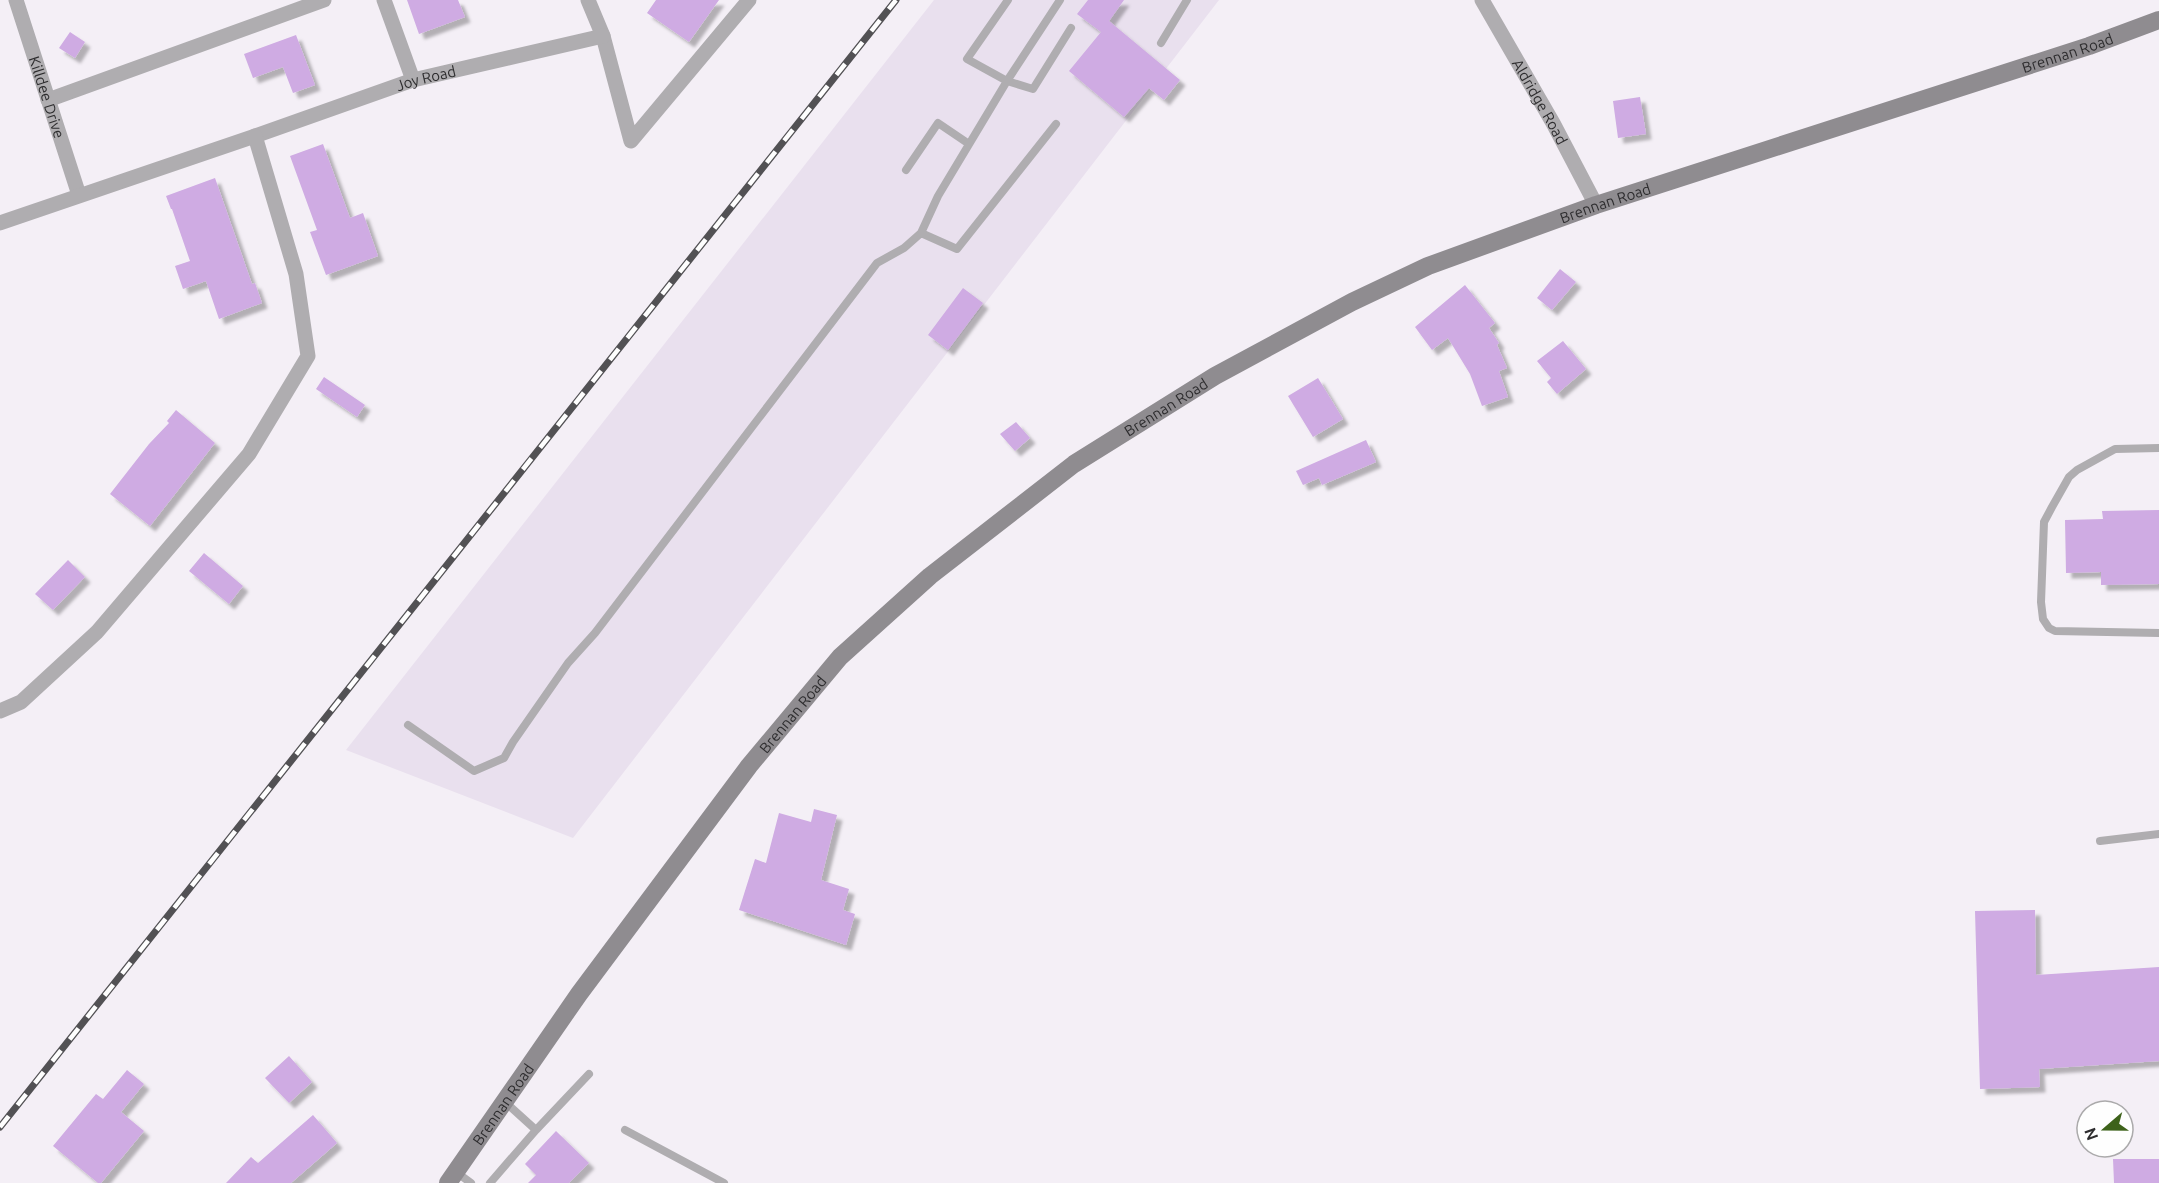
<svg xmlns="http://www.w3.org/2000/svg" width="2159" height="1183" font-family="Ubuntu,sans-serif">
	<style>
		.built { fill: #e9e0ee }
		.building { fill: #cfabe3; filter: url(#shadow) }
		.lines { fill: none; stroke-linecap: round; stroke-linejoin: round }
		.lane { stroke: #afadb0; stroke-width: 8 }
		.street { stroke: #afadb0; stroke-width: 15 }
		.secondary { stroke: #8f8c90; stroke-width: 18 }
		.rail-casing { stroke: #525154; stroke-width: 7 }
		.rail { stroke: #fefefe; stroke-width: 4.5; stroke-dasharray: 14; stroke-linecap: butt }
		.labels { text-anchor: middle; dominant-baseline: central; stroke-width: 4.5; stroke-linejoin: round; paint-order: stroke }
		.street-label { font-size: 15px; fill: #2e2d2f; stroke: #fefefe }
	</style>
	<defs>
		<filter id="shadow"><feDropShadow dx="5.5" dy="5.5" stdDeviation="1.5" flood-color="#0004"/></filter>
	</defs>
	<rect width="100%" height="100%" fill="#f4eff6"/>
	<path class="built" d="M934 0H1219L573 838 346 750Z"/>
	<path class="building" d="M407 0H458L465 17 419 34Z
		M656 0H719L689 42 647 13Z
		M1088 0H1124L1109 21 1180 80 1164 100 1149 88 1124 117 1069 71 1101 32 1077 14Z
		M70 32 85 42 75 58 59 48Z
		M296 35 315 85 293 93 283 67 253 78 244 54Z
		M1640 97 1646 134 1618 138 1613 101Z
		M323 144 350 218 363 213 378 256 326 275 310 232 317 230 290 156Z
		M215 178 252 284 255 283 262 303 219 319 206 281 183 289 175 266 190 261 172 209H171L166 196Z
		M1560 269 1576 282 1552 310 1537 298Z
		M1465 285 1495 323 1489 328 1499 343 1497 345 1507 368 1499 371 1508 397 1482 406 1470 374 1448 338 1432 350 1415 327Z
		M963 288 983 303 948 350 928 335Z
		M1563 341 1586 369 1557 394 1547 382 1551 378 1537 361Z
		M324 377 365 405 357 417 316 389Z
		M1318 378 1343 419 1313 437 1288 396Z
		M176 410 215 443 150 526 110 494 149 444 169 423 167 421Z
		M1016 422 1030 438 1015 451 1000 434Z
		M1366 440 1376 462 1322 485 1319 478 1303 485 1296 471Z
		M2159 510V584L2101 585V572L2066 573 2065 520 2103 519 2102 511Z
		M204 553 243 586 229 604 189 571Z
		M68 560 85 577 53 610 35 594Z
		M814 809 837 815 821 880 849 889 843 910 855 914 846 945 739 910 755 859 766 863 779 813 811 822Z
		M2035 910 2036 975 2159 967V1061L2039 1069 2040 1087 1980 1089 1975 911Z
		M289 1056 312 1082 289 1103 265 1078Z
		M127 1070 144 1084 121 1112 144 1131 101 1183H98L53 1146 96 1094 103 1099Z
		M313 1115 337 1143 291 1183H226L251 1157 258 1163Z
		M556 1131 589 1163 569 1183H528L536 1175 525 1164Z
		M2113 1159H2159V1183H2114Z"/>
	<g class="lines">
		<path class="lane" d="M1008 0 967 59 1007 81 1033 89 1071 28
			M1161 43 1187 0
			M906 170 938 123 969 144
			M921 233 957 249 1056 124
			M2159 448 2115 449 2077 470 2069 477 2052 507 2044 522 2041 602 2043 619 2049 628 2055 631 2159 633
			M408 725 474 771 504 758 513 742 568 663 595 633 877 263 904 248 921 233 938 196 1007 81 1060 0
			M2100 841 2159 834
			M505 1102 536 1130 589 1074
			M625 1130 724 1183
			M456 1172 471 1183
			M490 1183 536 1130"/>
		<g class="street">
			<path id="s1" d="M16 0 79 195"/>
			<path d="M384 0 413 80"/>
			<path d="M588 0 603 36 631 141 749 0"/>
			<path id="s2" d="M1482 0 1553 123 1596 205"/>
			<path d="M48 100 324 0"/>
			<path id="s3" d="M0 223 255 136 413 80 603 36"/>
			<path d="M0 711 21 702 97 632 249 454 308 356 296 274 255 136"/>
		</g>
		<path class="secondary" id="s4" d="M448 1183 579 994 749 766 840 657 930 576 1074 464 1215 376 1352 302 1428 266 1596 205 2089 46 2159 20"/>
		<g class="rail-casing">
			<path id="rail" d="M0 1127 896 0"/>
		</g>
		<use href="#rail" class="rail"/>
	</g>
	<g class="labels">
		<g class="street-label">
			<text stroke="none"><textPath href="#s4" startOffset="2040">Brennan Road</textPath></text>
			<text stroke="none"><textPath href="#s3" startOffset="450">Joy Road</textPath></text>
			<text stroke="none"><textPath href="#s1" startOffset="102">Killdee Drive</textPath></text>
			<text stroke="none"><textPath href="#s2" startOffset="117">Aldridge Road</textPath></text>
			<text stroke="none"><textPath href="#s4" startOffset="1554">Brennan Road</textPath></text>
			<text stroke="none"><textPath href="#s4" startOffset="1068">Brennan Road</textPath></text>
			<text stroke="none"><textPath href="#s4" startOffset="582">Brennan Road</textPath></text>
			<text stroke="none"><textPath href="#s4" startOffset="96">Brennan Road</textPath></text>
		</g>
	</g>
	<g transform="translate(2105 1129) rotate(250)"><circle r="28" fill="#fefefe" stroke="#abaaab" stroke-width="1.5"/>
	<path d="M0-4.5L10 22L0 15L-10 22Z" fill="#3d621a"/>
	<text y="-9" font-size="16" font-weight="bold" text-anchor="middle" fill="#2e2d2f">N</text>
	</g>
</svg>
